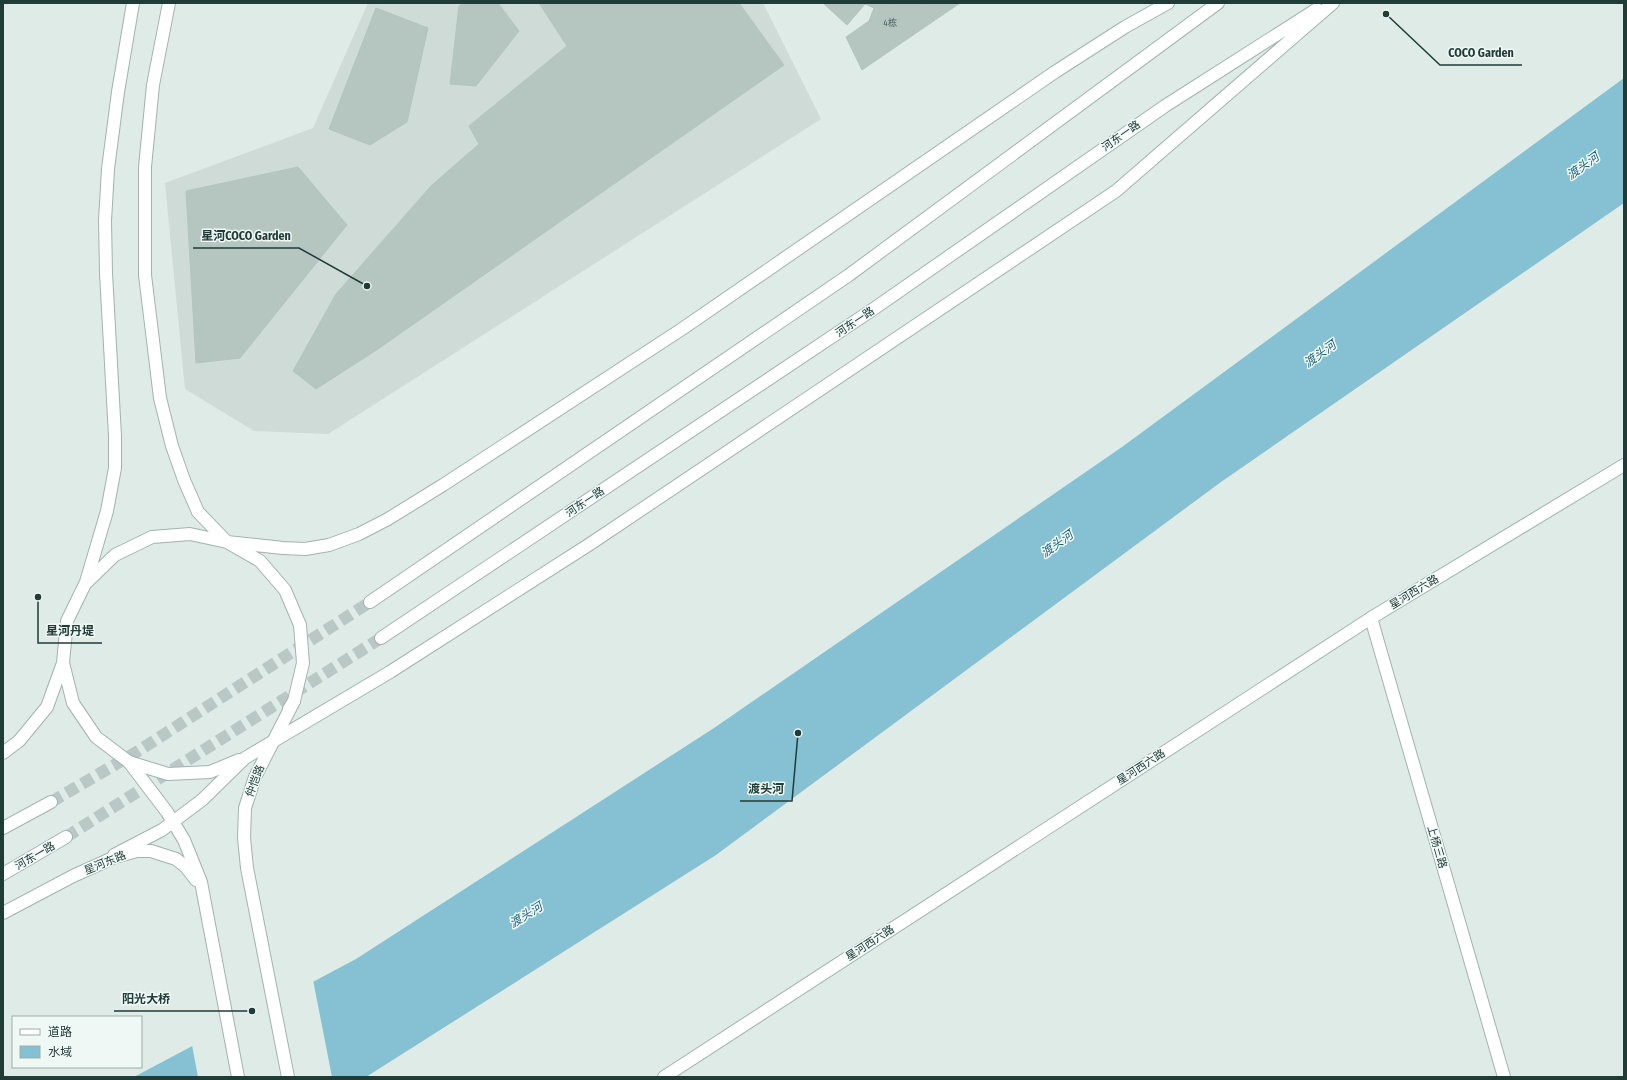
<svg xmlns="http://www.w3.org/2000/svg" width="1627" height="1080" font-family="'Fira Sans Condensed','Noto Sans SC',sans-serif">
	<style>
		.built { fill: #cedbd6 }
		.water { fill: #85c0d3 }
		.pier { fill: #dfebe7 }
		.building { fill: #b5c6c0; stroke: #b2c5bf }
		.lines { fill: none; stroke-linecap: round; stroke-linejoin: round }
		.minor-tunnel { stroke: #b9c8c4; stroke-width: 12; stroke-dasharray: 12 6; stroke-linecap: butt }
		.minor-casing { stroke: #a2b3af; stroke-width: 14 }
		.tertiary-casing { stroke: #a2b3af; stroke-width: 14 }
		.minor { stroke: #fff; stroke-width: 12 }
		.tertiary { stroke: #fff; stroke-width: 12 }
		.labels { text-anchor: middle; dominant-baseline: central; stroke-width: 3; stroke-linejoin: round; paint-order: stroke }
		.number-label { font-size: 9px; fill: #455e59 }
		.street-label { font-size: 11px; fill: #203c37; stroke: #f0f8f5 }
		.water-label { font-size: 12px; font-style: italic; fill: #18607a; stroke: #f0f8f5 }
		.leader { fill: none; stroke: #203c37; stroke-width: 1.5 }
		.callout-dot { fill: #203c37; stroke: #f0f8f5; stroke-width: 1.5 }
		.callout-label { font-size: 12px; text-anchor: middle; font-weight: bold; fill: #203c37; stroke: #f0f8f5; stroke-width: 3; stroke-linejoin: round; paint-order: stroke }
	</style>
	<rect width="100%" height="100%" fill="#dfebe7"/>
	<path class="built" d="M368 3H763L821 119 328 434 254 431 185 389 165 183 313 128Z"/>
	<path class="water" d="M1624 78V203L1221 482 716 855 366 1077H134L356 959 714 728 1122 447Z"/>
	<path class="pier" d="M313 980 332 1077H198L192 1045Z"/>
	<path class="building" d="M465 3H498L519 31 476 86 450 84 459 6Z
		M539 3H739L784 65 378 349 316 389 293 371 336 294 431 186 479 144 469 126 567 46Z
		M823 3H930L891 40 869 21 874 8 865 4 847 25Z
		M895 3H960L862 70 846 37Z
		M376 8 428 28 407 122 370 145 329 129Z
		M298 167 347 225 240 358 196 363 186 191Z"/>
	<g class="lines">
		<path class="minor-tunnel" d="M51 802 135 753 370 602
			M66 837 381 638"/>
		<g class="minor-casing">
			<path id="minor" d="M169 3 153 85 145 167V275L160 398 172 446 184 480 198 512 227 542 260 561 285 590 300 625 303 663 294 701 289 709
				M86 582 107 511 115 468V436L106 273 105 221 108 169 118 92 133 3
				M370 602 849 275 1218 3
				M1371 618 1504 1077
				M381 638 872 310 1165 106 1317 9
				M63 663 73 703 96 737 129 762 168 774 210 772 239 760
				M3 753 19 741 47 707 63 663 67 621 85 584 115 555 152 537 190 534 227 542 283 548 305 549 329 545 359 534 388 519 443 485 682 329 1055 72 1125 27 1168 3
				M3 828 51 802
				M114 855 162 830 202 800 245 758 390 672 590 544 1116 191 1333 3
				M3 874 66 837"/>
		</g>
		<g class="tertiary-casing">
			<path id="tertiary" d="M129 762 167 812 184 840 201 882 238 1077
				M3 913 73 876 115 857 137 851H151L176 859 186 867 196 880
				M288 1077 247 868 244 838 245 808 255 777 294 701
				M664 1077 1371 618 1624 465"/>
		</g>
		<use href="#minor" class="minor"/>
		<use href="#tertiary" class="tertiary"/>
	</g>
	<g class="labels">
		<g class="number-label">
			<text x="890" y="23">4栋</text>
		</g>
		<g class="street-label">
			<text transform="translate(1121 136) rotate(-35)">河东一路</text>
			<text transform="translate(855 322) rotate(-34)">河东一路</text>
			<text transform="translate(585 502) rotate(-34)">河东一路</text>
			<text transform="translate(1414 592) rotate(-31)">星河西六路</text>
			<text transform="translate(1141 767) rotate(-33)">星河西六路</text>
			<text transform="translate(255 781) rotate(-69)">仲恺路</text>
			<text transform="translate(1437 847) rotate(74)">上杨三路</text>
			<text transform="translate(35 856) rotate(-30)">河东一路</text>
			<text transform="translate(105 863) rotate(-22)">星河东路</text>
			<text transform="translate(870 943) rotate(-33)">星河西六路</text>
		</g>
		<g class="water-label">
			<text transform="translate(1583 166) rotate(-36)">渡头河</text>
			<text transform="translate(1320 354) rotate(-36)">渡头河</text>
			<text transform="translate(1057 544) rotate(-36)">渡头河</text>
			<text transform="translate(526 915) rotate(-32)">渡头河</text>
		</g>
	</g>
	<path class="leader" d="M1386 14L1440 65H1522M367 286L299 248H193M38 597L38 643H102M798 733L792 801H740M252 1011L178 1011H114"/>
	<g class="callout-dot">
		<circle cx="1386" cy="14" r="4"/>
		<circle cx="367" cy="286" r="4"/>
		<circle cx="38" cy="597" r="4"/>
		<circle cx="798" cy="733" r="4"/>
		<circle cx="252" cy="1011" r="4"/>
	</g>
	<g class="callout-label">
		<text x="1481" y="57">COCO Garden</text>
		<text x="246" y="240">星河COCO Garden</text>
		<text x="70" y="635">星河丹堤</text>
		<text x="766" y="793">渡头河</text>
		<text x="146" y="1003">阳光大桥</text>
	</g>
	<rect width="1627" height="1080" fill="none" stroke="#203c37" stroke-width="8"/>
	<rect x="12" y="1016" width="130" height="52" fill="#f0f8f5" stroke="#9dada9"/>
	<rect x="20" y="1029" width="20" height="6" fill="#ffffff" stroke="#9dada9"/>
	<text x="48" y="1036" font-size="12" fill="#203c37">道路</text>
	<rect x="20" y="1046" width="20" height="12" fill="#85c0d3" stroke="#9dada9"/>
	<text x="48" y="1056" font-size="12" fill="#203c37">水域</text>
</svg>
